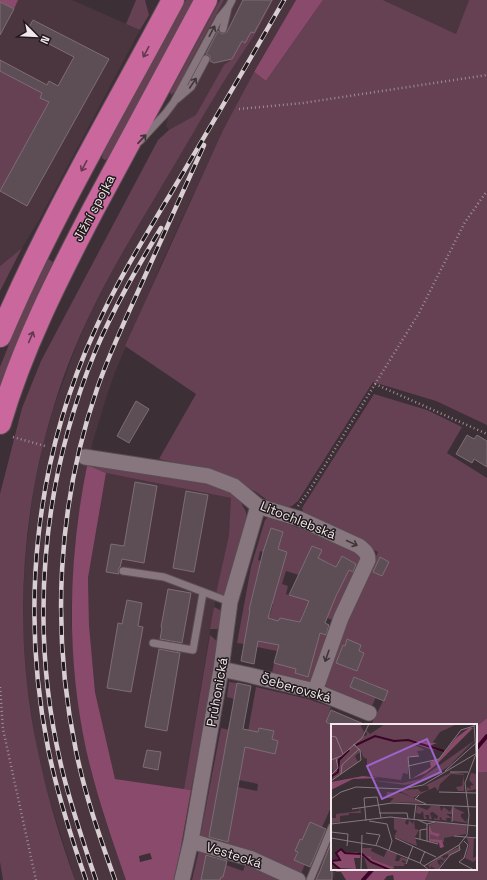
<svg xmlns="http://www.w3.org/2000/svg" width="487" height="880" font-family="'Space Grotesk',sans-serif">
	<style>
		.built { fill: #4b3640 }
		.green { fill: #664053; fill-rule: evenodd }
		.forest { fill: #894a6b; fill-rule: evenodd }
		.lines { fill: none; stroke-linecap: round; stroke-linejoin: round }
		.stream { stroke: #3b0326; stroke-width: 4 }
		.building { fill: #5d4d54; stroke: #7d6d74 }
		.lane-casing { stroke: #5a4d53; stroke-width: 9 }
		.street-casing { stroke: #5a4d53; stroke-width: 17 }
		.highway-casing { stroke: #5a4d53; stroke-width: 24 }
		.path { stroke: #9c9095; stroke-width: 2.5; stroke-dasharray: 1 3; stroke-linecap: butt }
		.lane { stroke: #87767e; stroke-width: 7 }
		.street { stroke: #87767e; stroke-width: 15 }
		.highway { stroke: #ca679c; stroke-width: 22 }
		.rail-casing { stroke: #d9cfd3; stroke-width: 4.5 }
		.rail { stroke: #20191c; stroke-width: 3; stroke-dasharray: 9; stroke-linecap: butt }
		.oneway { stroke: #3f3539 }
		.oneway2 { stroke: #64384f }
		.labels { text-anchor: middle; dominant-baseline: central; stroke-width: 3; stroke-linejoin: round; paint-order: stroke }
		.street-label { font-size: 13px; fill: #f2e8ec; stroke: #20191c }
		.inset-river { fill: none; stroke: #3b0326; stroke-width: 2 }
		.inset-road { fill: none; stroke: #85797f; stroke-width: 1 }
		.view { fill: #9f64cc; fill-opacity: 0.15; stroke: #9f64cc; stroke-width: 2 }
		.inset-edge { fill: none; stroke: #f2e8ec; stroke-width: 2 }
	</style>
	<rect width="100%" height="100%" fill="#3d2f36"/>
	<path class="built" d="M0 0H72L140 30 39 220 22 248 0 266Z
		M224 0H296L254 72 223 130 163 260 115 372 107 395 93 441 82 494 75 544 71 615 74 661 82 727 92 774 105 819 126 880H75L49 798 37 752 26 678 23 627 24 581 26 552 33 491 43 445 53 409 77 344 93 308 114 268 199 121 169 130 166 126 174 92Z
		M383 0H469L456 34Z
		M106 473 232 498 229 535 214 607 184 789 115 779 95 692 89 625 88 578Z
		M332 820V869H337L332 880H306Z"/>
	<path class="green" d="M136 0H145L149 15 140 30 126 24Z
		M186 0H194L109 157 105 160 102 158 103 153Z
		M220 0H224L188 66 190 67 178 88 171 95 170 92Z
		M272 0H273C267 11 261 23 255 34 244 51 232 68 221 86 201 118 183 151 163 184 139 225 114 265 93 308 26 443 6 604 38 752 47 796 60 838 75 880H3L0 862V494L22 408 41 361 158 140 169 130 196 115 224 65 232 59 242 41 251 32 254 33Z
		M323 0H383L456 34 469 0H487V425L436 401 373 382 298 501 292 506 286 508 267 500 256 492 224 475 159 459 196 394 125 346 223 130 254 72 266 81Z
		M0 71 52 98 0 191Z
		M22 248 0 291V266Z
		M48 259 53 262C33 303 16 344 0 386V367L20 317Z
		M374 394 427 410 462 427 447 453 487 478V718L476 727V725H371L388 691 380 688 372 706 323 686 345 625 378 552 304 515 302 508ZM347 640 361 645 359 651 364 653 357 671 337 663 343 645 345 646ZM354 677 375 685 371 695 350 687Z
		M92 463 221 483 239 499 246 512 247 521 225 596 216 594 229 535 231 498 106 473 90 466Z
		M268 517 316 534 359 555 360 560 332 620 305 609 299 625 326 635 311 683 272 673 274 663 281 665 287 653 257 647 258 641 271 643 273 632 244 644 237 643 251 567 265 520ZM271 528 283 532 278 549 287 552 282 568 258 560 260 551 263 552ZM312 546 321 550 316 562 293 591 291 596 286 594 288 586 282 584 286 571 299 575ZM342 556 356 564 352 572 349 570 337 593 327 562 336 567ZM257 576 262 577 271 603 273 604 270 615 249 610ZM304 640 307 677 295 673Z
		M214 607 222 611 221 626 217 629H210Z
		M210 635 218 642 219 648 191 790 184 789Z
		M229 682 237 683 234 699 227 697Z
		M256 687 308 699 331 707 326 722 332 725V805L314 845 300 839 295 851 297 852 295 860 305 864 301 874 256 854 227 843 238 787 257 791 258 784 239 780 242 764 223 761 209 840 200 838 221 728 229 730 245 748ZM261 728 274 731 272 739 278 741 275 754 255 749Z
		M487 772V880H425L430 869H476V773Z
		M199 850 207 852 201 880H192Z
		M246 862 288 880H220L221 877H223L226 865 243 871Z"/>
	<path class="forest" d="M0 0H18L14 9 0 2Z
		M296 0H323L266 81 254 72Z
		M87 466H90L106 473 88 578 89 625 95 692 115 779 191 790 175 880H126C111 837 96 794 86 749 66 655 68 560 87 466ZM150 853 152 859 140 862 139 856Z
		M487 718V772L476 773V727Z
		M337 869H430L425 880H394L393 875 387 876 384 880H346L341 872H336Z"/>
	<g class="lines">
		<path class="stream" d="M476 749 487 736
			M363 880 373 869"/>
	</g>
	<path class="building" d="M243 0H272L254 33 251 32 245 43 242 41 232 59 214 63 210 61V56L206 54 218 31 222 34 227 32Z
		M0 2 14 9 0 35Z
		M33 20 109 59 27 206 0 191 49 102 40 98 42 93 0 71V60L47 85 49 81 58 86 74 57 26 32Z
		M136 401 149 409 129 443 117 436Z
		M467 435 474 439 477 435 487 441V467L474 459 472 463 456 454Z
		M135 482 157 486 144 563 122 559 120 567 118 570 119 574 106 572 111 544 124 546Z
		M186 491 208 495 194 572 173 568Z
		M271 528 283 532 278 549 287 552 268 618 278 621 280 618 300 622 309 601 289 595 312 546 322 550 318 558 336 567 342 556 356 564 353 572 349 570 336 596 325 623 329 625 326 635 320 633 308 677 295 673 296 669 274 663 279 645 258 641 254 664 241 661 250 610H249L263 552Z
		M380 557 389 562 382 576 373 572Z
		M168 589 191 593 182 643 160 639 162 628 161 627Z
		M127 600 142 603 138 626 143 627 131 692 107 688 118 623 122 624Z
		M347 639 361 645 359 651 364 653 357 671 336 663 343 645 345 646Z
		M159 649 180 653 167 731 145 727Z
		M354 677 388 691 384 701 350 687Z
		M237 683 251 686 243 729 258 732 259 728 274 731 272 739 278 741 275 754 245 747 228 842 209 837Z
		M331 710 366 725H332L326 722Z
		M147 750 161 752 158 770 143 767Z
		M310 822 326 829 310 867 294 860 298 852 295 851 300 839 302 840Z
		M332 840V880H316L320 871Z
		M206 855 227 861 223 877H221L220 880H201Z"/>
	<g class="lines">
		<g class="lane-casing">
			<path id="lane" d="M223 29 228 8
				M177 99 191 87 206 59
				M140 141 165 114 174 102 220 17 229 6 232 0
				M123 571 164 577 230 602
				M153 643 193 650 203 593
				M310 880 332 827"/>
		</g>
		<g class="street-casing">
			<path id="street" d="M85 457 208 476 234 486 258 506 300 519 359 546C364 550 368 553 368 560L341 618 315 691
				M221 669 249 675 315 691 369 713
				M191 841 252 859 298 880
				M182 880 191 841 221 669 230 602 258 506"/>
		</g>
		<g class="highway-casing">
			<path id="highway" d="M0 336C49 220 114 111 173 0
				M0 423C22 348 57 279 93 210 130 140 168 70 206 0"/>
		</g>
		<path class="path" d="M239 109 303 103 487 75
			M375 384 487 434
			M13 437 45 446
			M298 506 309 491 419 313 465 222 487 191
			M0 687 3 729 36 880"/>
		<use href="#lane" class="lane"/>
		<use href="#street" class="street"/>
		<use href="#highway" class="highway"/>
		<g class="rail-casing">
			<path id="rail" d="M86 880C71 837 57 793 48 748 20 608 35 460 95 330 117 282 144 238 171 193 209 129 247 65 284 0
				M96 880C83 842 70 804 61 765 29 628 41 483 95 352 113 309 137 268 161 228
				M115 880C100 838 85 795 76 751 51 631 57 505 97 389 108 357 122 327 136 296 158 246 181 196 204 145"/>
		</g>
		<use href="#rail" class="rail"/>
	</g>
	<defs><path id="oneway-shaft" d="M-6 0H5M1.5-3L5.5 0L1.5 3" fill="none" stroke-width="1.6" stroke-linecap="round" stroke-linejoin="round"/></defs>
	<g class="oneway">
		<use href="#oneway-shaft" transform="translate(212 31) rotate(-62)"/>
		<use href="#oneway-shaft" transform="translate(193 83) rotate(-56)"/>
		<use href="#oneway-shaft" transform="translate(142 139) rotate(-47)"/>
		<use href="#oneway-shaft" transform="translate(352 543) rotate(25)"/>
		<use href="#oneway-shaft" transform="translate(327 656) rotate(109)"/>
	</g>
	<g class="oneway2">
		<use href="#oneway-shaft" transform="translate(146 52) rotate(118)"/>
		<use href="#oneway-shaft" transform="translate(84 166) rotate(118)"/>
		<use href="#oneway-shaft" transform="translate(31 337) rotate(-67)"/>
	</g>
	<g class="labels">
		<g class="street-label">
			<text transform="translate(94 208) rotate(-62)">Jižní spojka</text>
			<text transform="translate(298 520) rotate(22)">Litochlebská</text>
			<text transform="translate(296 688) rotate(16)">Šeberovská</text>
			<text transform="translate(217 692) rotate(-80)">Průhonická</text>
			<text transform="translate(234 855) rotate(18)">Vestecká</text>
		</g>
	</g>
	<g transform="translate(331 724)">
		<rect width="146" height="146" fill="#3d2f36"/>
		<path d="M0 0H29L33 8 31 13 36 11 35 6 39 10 54 0H135L124 1 109 8 102 18H78L94 26 86 27 88 32H77V50L72 49 70 56 39 52V43H36V35L32 33 30 27 24 32 27 38 2 55ZM144 16 117 43 95 56 74 61 38 56 72 59 89 55ZM121 48 133 50V67H127L125 63 131 62 133 51 120 50 109 60 107 67 104 63 82 74 67 66 87 65 90 68 98 66 97 62H93ZM146 48V65L136 67V63L140 65 139 62 143 61 138 56 140 49 145 50ZM56 68 71 69 93 79 59 78 63 74H55ZM86 82 96 86 100 82H109L110 87 113 83 119 88 121 83V90H115L121 94H115L116 97 111 96 110 93 108 94 110 96H103V94L106 95 107 92 102 88 99 89 101 95H98V91H94L96 95H93L92 87 89 90 85 89ZM122 83 134 89 130 90V93L135 98 137 94 136 99 122 97ZM29 84 30 89H18V91L9 92V98L0 99V94H5V90L28 87ZM63 94 76 95 74 99 77 101 78 96 82 100 83 96 84 105 88 106 84 113 86 122 63 113 66 107 63 105ZM106 98 136 101 135 110 113 114V118L98 116V101ZM136 114H143L142 134 146 132V135L142 138 134 134 138 122ZM128 123V126L117 132V130L111 132 112 135 116 133 113 137 110 135 106 137 108 141 110 140 109 136 111 139 106 146 100 142 99 145 97 141 100 139 109 132ZM31 124H41L40 127 53 133 56 126 66 130 64 137H68L70 133 76 135 75 138 71 136V138L74 139 73 142H63L62 146H37L33 133 48 141 30 129Z" fill="#664053"/>
		<path d="M138 4H142L105 41 95 49 80 55 100 43 99 38 108 35 125 14ZM79 16 106 19 98 22 113 27 99 25 78 18ZM32 52 48 54 22 55 0 66V58ZM98 100 101 108 109 110 107 113 99 110V115L111 116 113 123 109 124 108 119 98 117ZM10 124 14 128H26L39 133 40 131V135L64 144 52 145 29 131V134H23L25 145 9 144 0 138 7 135 5 128Z" fill="#894a6b"/>
		<path class="inset-river" d="M25 21 44 12 63 17 77 16 113 27M0 53 7 48 8 36 18 26M0 137 9 136 5 129 10 125 14 129 31 130 40 138 59 146M0 138 10 146H15"/>
		<path class="inset-road" d="M0 12 5 13 12 30M0 36 10 32 31 14 38 0M77 42 108 35 130 6 143 2M114 47 145 19M119 48H137M10 50 11 41 28 25M0 51 7 44 5 34M79 55 77 33 88 32M0 57 30 36 29 26 22 20M108 68 146 69M88 71 84 75 95 80M0 75 10 68 25 63 71 65 92 61 146 29M21 85 61 79 146 83M48 89H76L77 95M83 95 85 80M87 96 96 100 104 98M35 97 33 74 46 73 50 94M38 97 56 100 61 117 58 126M121 98 122 82M0 100 59 93 146 102M0 108 17 110 16 122M35 109 49 111 45 121M123 112 146 114M0 114 47 122 89 139 98 146M64 114 105 133M84 114 107 120M89 115V106L96 105M96 117V100M133 117 137 121 133 134M133 134 128 138 143 146M89 139 94 127M75 140 82 122M93 142 128 121 136 111 138 91 134 59 145 30 143 0M30 146 31 111M107 146 119 131 129 126 128 121"/>
		<path class="view" d="M96 15 110 48 51 75 36 42Z"/>
		<rect width="146" height="146" class="inset-edge"/>
	</g>
	<g transform="translate(36 36) rotate(114)" stroke="#20191c" stroke-width="3" paint-order="stroke">
	<path d="M0-3L7 15L0 10L-7 15Z" fill="#f2e8ec"/>
	<text y="-6" font-size="11" font-weight="bold" text-anchor="middle" fill="#f2e8ec">N</text>
	</g>
</svg>
